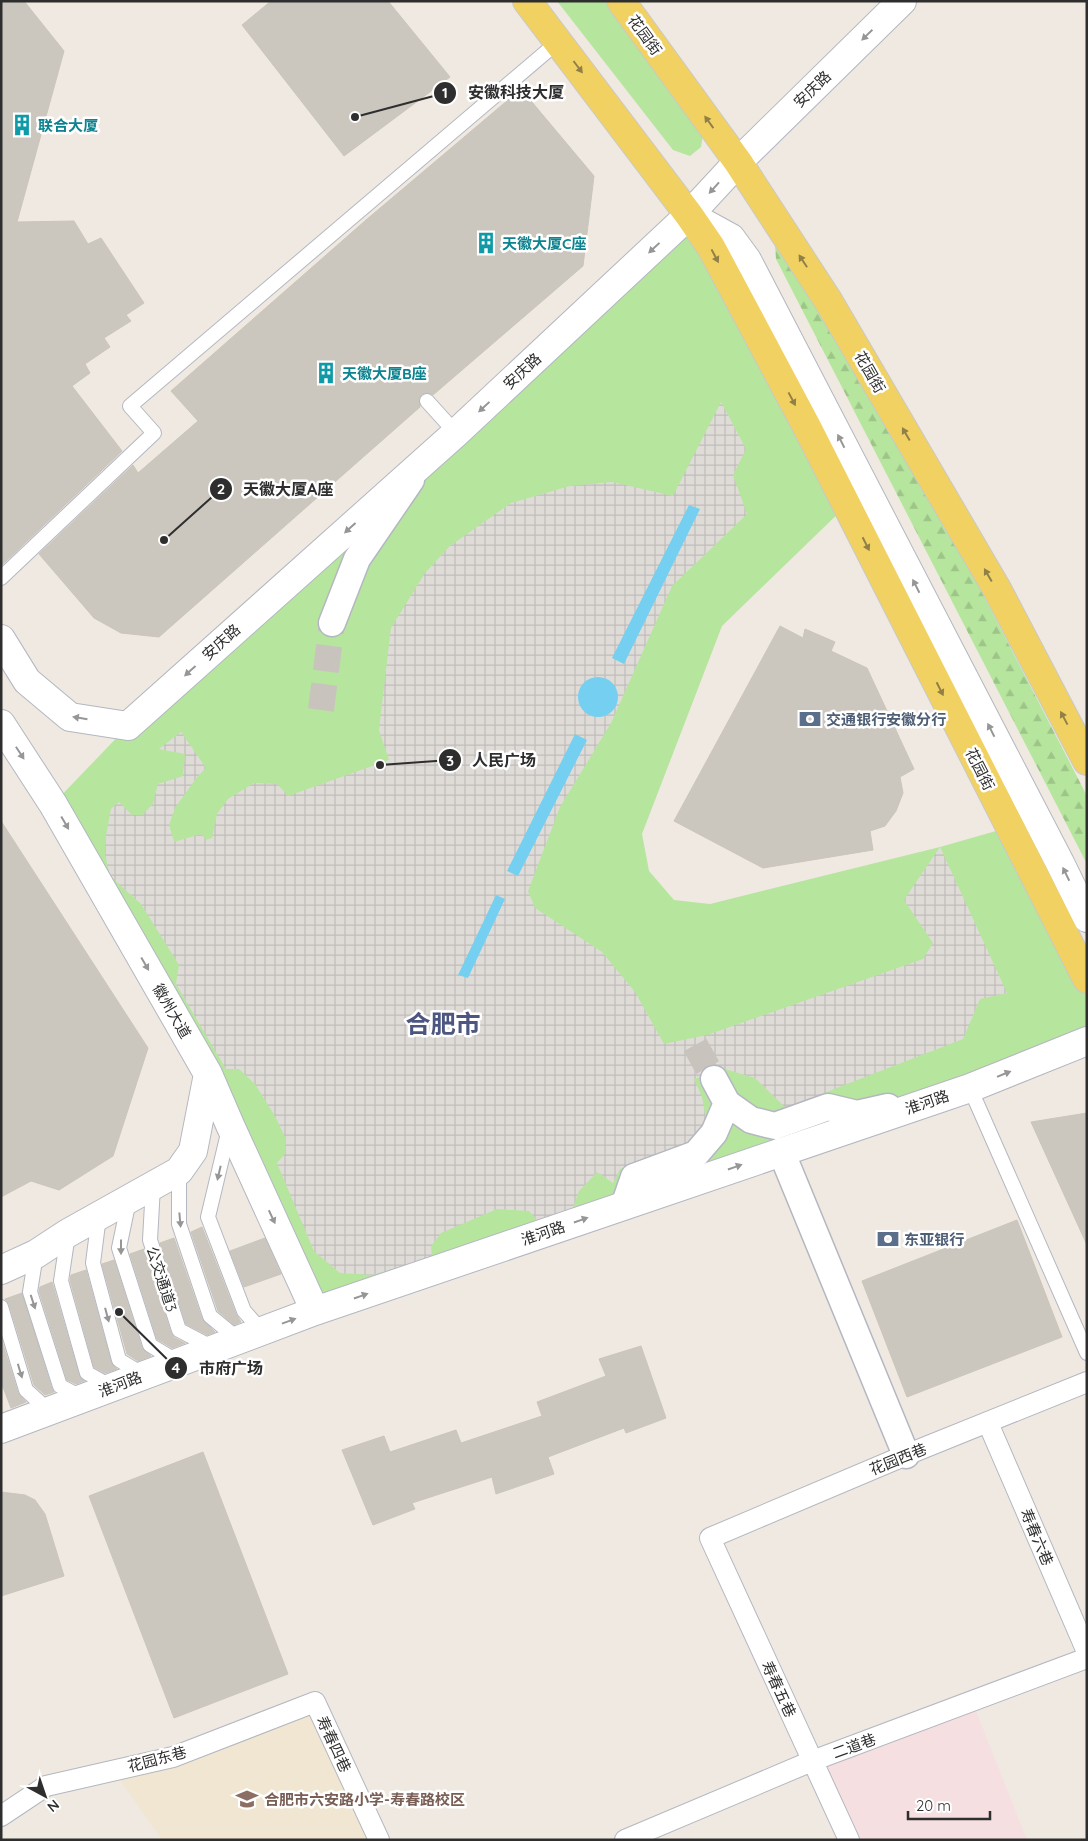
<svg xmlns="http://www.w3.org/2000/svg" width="1088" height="1841" font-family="Quicksand,'Noto Sans SC',sans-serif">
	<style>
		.education { fill: #f0e6d1 }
		.medical { fill: #f5dfe0 }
		.forest { fill: url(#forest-firs) }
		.park { fill: #b6e59e }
		.plaza { fill: url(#plaza-grid) }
		.water { fill: #75cff0 }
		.building { fill: #cbc7bf; stroke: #cbc5ba }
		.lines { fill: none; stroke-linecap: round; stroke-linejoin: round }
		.minor-tunnel { stroke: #c8c4bd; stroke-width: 26; stroke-dasharray: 26 13; stroke-linecap: butt }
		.service-casing { stroke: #b4b7c1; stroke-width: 16 }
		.pedestrian-casing { stroke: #b4b7c1; stroke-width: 22 }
		.minor-casing { stroke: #b4b7c1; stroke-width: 29 }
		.tertiary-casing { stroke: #b4b7c1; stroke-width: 30 }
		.secondary-casing { stroke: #b4b7c1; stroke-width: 30 }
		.primary-casing { stroke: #c9c9c9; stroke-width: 30 }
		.service { stroke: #fff; stroke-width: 14 }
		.pedestrian { stroke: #fff; stroke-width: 20 }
		.minor { stroke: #fff; stroke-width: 26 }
		.tertiary { stroke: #fff; stroke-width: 28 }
		.secondary { stroke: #fff; stroke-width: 28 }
		.primary { stroke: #f2d163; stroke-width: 28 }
		.oneway { fill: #969696 }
		.oneway2 { fill: #908048 }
		.labels { text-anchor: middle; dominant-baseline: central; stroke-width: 5; stroke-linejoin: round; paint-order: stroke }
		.street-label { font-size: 15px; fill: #2e2e2e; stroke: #fff }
		.culture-label { font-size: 15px; font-weight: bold; fill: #0d838f; stroke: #fff; text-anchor: start }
		.service-label { font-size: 15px; font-weight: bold; fill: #4e5e75; stroke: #fff; text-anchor: start }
		.education-label { font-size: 15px; font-weight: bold; fill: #785e54; stroke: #fff; text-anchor: start }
		.town-label { font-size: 25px; font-weight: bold; fill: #4d5680; stroke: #fff }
		.leader { fill: none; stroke: #2e2e2e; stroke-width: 2 }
		.callout-dot { fill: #2e2e2e; stroke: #fff; stroke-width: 2 }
		.mark-label { font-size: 15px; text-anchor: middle; font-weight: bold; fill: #fff }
		.callout-label { font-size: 16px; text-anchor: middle; font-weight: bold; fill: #2e2e2e; stroke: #fff; stroke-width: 5; stroke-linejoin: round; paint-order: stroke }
	</style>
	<defs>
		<pattern id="forest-firs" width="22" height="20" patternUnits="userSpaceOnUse" patternTransform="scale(1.25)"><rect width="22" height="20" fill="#b6e59e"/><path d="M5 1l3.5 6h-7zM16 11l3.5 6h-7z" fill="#9dc588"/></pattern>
		<pattern id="plaza-grid" width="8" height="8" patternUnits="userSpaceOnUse" patternTransform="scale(1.25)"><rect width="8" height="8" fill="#dfdcd8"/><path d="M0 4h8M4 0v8" fill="none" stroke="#c0bdba"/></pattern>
	</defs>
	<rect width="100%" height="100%" fill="#efe9e1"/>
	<path class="education" d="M315 1702 379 1840H162L113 1770Z"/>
	<path class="medical" d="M972 1701 1027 1840H849L812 1761Z"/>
	<path class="forest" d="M775 244 804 247 1087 796V864L776 259Z"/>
	<path class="park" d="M557 1H607L704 129 701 147 690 156 673 150Z
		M689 215 847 505 722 626 642 834 649 871 674 900 710 904 940 847 1010 827 1087 979V1041L315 1311 53 804 128 726Z"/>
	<path class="plaza" d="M721 402 746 449 733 475 747 514 672 586 611 723 560 807 528 891 535 908 602 952 635 992 664 1044 707 1035 923 959 933 943 904 900 940 847 1007 993 980 999 963 1039 834 1089 788 1110 755 1078 725 1069 694 1079 702 1097 706 1120 701 1134 686 1145 620 1169 613 1183 597 1172 579 1191 573 1208 541 1224 529 1211 497 1209 441 1233 431 1246 432 1258 372 1275 340 1273 314 1251 277 1163 285 1154 286 1139 275 1116 255 1084 239 1069H226L176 984 179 965 141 904 110 876 105 853 106 836 111 809 119 802 132 815H142L153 804 158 784 183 776 185 754 159 749 181 732 206 768 197 777 175 808 169 825 174 842 201 834 206 840 212 838 217 814 228 799 254 783 277 784 288 796 389 760 379 730 391 628 425 573 450 546 511 503 570 486 612 482 673 496Z"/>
	<path class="water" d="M689 505 700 509 624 664 612 658Z
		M578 697a20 20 0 1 1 40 0a20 20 0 1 1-40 0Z
		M575 734 587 740 518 876 507 871Z
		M496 895 505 899 468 978 458 975Z"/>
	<path class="building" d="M1 1H24L64 51 17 222 74 221 88 244 101 238 144 303 126 315 131 321 104 338 110 347 85 364 90 373 72 386 122 451 1 566Z
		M271 1H388L450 77 344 156 242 25Z
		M521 89 594 176 583 266 433 395 429 393 422 394 419 399 420 407 159 637 121 633 94 618 39 554 133 465 138 473 198 421 171 391 366 220Z
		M780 626 803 638 805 629 835 642 831 651 867 668 914 769 900 777 903 793 896 811 885 826 870 831 873 850 763 868 674 821Z
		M1 821 148 1048 113 1156 59 1190 31 1181 1 1197Z
		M1087 1113V1245L1031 1122Z
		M1017 1220 1062 1337 907 1397 862 1281Z
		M202 1227 236 1314 241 1322 234 1325 218 1311 191 1232Z
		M174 1238 202 1319 215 1332 207 1335 186 1324 160 1243Z
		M265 1238 281 1274 244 1287 230 1251Z
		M144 1249 171 1333 175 1338 185 1343 172 1348 157 1339 130 1254Z
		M114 1260 142 1348 151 1356 138 1361 127 1354 102 1264Z
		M86 1270 111 1362 117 1369 105 1373 94 1367 70 1280 71 1275Z
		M52 1282 79 1375 84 1381 76 1384 67 1380 39 1291 40 1287Z
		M22 1293 52 1389 54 1392 45 1395 34 1385 9 1304 5 1299Z
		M1 1338 18 1393 26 1402 11 1408 1 1382Z
		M641 1346 666 1418 626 1433 624 1428 548 1457 554 1474 496 1494 492 1477 412 1503 415 1509 373 1525 342 1450 384 1436 390 1452 456 1430 461 1443 542 1416 537 1402 606 1376 599 1359Z
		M203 1452 288 1674 174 1718 89 1496Z
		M1 1492 25 1495 35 1500 45 1514 64 1576 1 1596Z"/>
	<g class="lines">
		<path class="minor-tunnel" d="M321 710 332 623
			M695 1045 714 1079"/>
		<g class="service-casing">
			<path id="service" d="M427 401 456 433
				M1 578 154 433 130 406 559 41
				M970 1088 1087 1353
				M229 1129 208 1217 244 1311 262 1331
				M179 1171V1224L210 1316 239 1340
				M153 1186 150 1240 179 1330 215 1349
				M129 1200 119 1248 150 1345 178 1362
				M99 1216 93 1263 119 1360 144 1375
				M68 1234 61 1281 87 1373 112 1387
				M36 1254 30 1292 60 1386 83 1398
				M1 1307 26 1390 49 1411"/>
		</g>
		<g class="pedestrian-casing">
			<path id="pedestrian" d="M988 1423 1087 1652
				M1 1816 46 1786 173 1757 315 1702 379 1840
				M625 1840 812 1761 1087 1658
				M849 1840 710 1538 906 1455 1087 1382"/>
		</g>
		<g class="minor-casing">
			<path id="minor" d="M332 623 357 559 411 480
				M714 1079 727 1103 751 1120 775 1126 828 1107 857 1114 888 1107
				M781 1151 906 1455
				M624 1206 634 1177 696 1154 714 1133 727 1103"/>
		</g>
		<g class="tertiary-casing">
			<path id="tertiary" d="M738 162 902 1
				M1 724 53 804 208 1074 230 1125 315 1311
				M1 1270 36 1254 68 1233 179 1171 193 1151 208 1074
				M1 1429 315 1311 970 1088 1087 1041"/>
		</g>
		<g class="secondary-casing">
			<path id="secondary" d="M689 215 731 238 747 260 1060 863 1087 918
				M1 639 27 681 70 717 128 726 456 433 689 215 738 162"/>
		</g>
		<g class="primary-casing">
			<path id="primary" d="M527 1 689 215 711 247 807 427 1087 979
				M621 1 738 162 829 302 997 589 1087 761"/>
		</g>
		<use href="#service" class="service"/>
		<use href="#pedestrian" class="pedestrian"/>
		<use href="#minor" class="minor"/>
		<use href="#tertiary" class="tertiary"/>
		<use href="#secondary" class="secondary"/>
		<use href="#primary" class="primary"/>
	</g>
	<defs><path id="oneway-solid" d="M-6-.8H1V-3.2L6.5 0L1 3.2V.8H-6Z" transform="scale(1.25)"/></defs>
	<g class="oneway">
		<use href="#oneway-solid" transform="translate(867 35) rotate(136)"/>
		<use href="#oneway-solid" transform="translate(714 188) rotate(132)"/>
		<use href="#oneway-solid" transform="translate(654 248) rotate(137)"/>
		<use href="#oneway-solid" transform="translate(484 407) rotate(137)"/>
		<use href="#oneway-solid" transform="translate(841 441) rotate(-117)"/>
		<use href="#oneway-solid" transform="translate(350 528) rotate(138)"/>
		<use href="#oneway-solid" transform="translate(916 586) rotate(-117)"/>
		<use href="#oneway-solid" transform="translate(190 671) rotate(138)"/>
		<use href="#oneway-solid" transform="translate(80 718) rotate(-171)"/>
		<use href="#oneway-solid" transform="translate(991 730) rotate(-117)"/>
		<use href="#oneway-solid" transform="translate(20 753) rotate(57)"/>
		<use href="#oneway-solid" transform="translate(65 823) rotate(60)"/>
		<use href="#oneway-solid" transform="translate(1066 874) rotate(-116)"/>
		<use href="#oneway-solid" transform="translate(145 964) rotate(60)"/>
		<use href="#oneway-solid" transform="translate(1004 1074) rotate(-22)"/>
		<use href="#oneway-solid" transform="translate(735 1167) rotate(-19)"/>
		<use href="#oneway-solid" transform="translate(219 1173) rotate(103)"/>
		<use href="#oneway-solid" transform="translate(272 1217) rotate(65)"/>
		<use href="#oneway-solid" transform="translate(180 1220) rotate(85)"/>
		<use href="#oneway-solid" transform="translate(581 1220) rotate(-19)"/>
		<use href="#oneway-solid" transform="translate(121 1247) rotate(90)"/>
		<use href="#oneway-solid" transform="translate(361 1296) rotate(-19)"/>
		<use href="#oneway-solid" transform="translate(33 1302) rotate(72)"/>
		<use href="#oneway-solid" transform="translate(107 1315) rotate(75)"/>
		<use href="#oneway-solid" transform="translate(289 1321) rotate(-20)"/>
		<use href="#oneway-solid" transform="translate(20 1371) rotate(73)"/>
	</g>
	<g class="oneway2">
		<use href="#oneway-solid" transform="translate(578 67) rotate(53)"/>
		<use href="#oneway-solid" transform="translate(709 122) rotate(-126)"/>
		<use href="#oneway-solid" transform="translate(715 256) rotate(62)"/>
		<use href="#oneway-solid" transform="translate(803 261) rotate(-123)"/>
		<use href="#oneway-solid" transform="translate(792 399) rotate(62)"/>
		<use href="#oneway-solid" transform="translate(906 434) rotate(-120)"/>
		<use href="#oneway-solid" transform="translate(866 544) rotate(63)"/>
		<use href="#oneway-solid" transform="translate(988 575) rotate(-120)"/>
		<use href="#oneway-solid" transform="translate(940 689) rotate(63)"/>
		<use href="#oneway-solid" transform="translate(1064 718) rotate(-118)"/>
	</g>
	<defs>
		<g id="building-bare" transform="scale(1.725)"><path d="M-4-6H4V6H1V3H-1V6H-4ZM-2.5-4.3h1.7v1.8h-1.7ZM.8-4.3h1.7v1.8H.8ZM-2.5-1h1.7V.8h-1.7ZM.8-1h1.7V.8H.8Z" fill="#0f9aa8" stroke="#fff" stroke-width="2.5" paint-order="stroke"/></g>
		<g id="bank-bare" transform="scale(1.725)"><path d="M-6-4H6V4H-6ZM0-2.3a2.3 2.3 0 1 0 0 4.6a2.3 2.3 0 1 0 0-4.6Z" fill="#5c6f8a" stroke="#fff" stroke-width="2.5" paint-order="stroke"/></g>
		<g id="school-bare" transform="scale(1.725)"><path d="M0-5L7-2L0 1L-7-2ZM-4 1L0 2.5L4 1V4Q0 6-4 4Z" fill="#8d6e63" stroke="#fff" stroke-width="2.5" paint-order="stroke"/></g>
	</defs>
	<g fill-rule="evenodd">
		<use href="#building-bare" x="22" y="125"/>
		<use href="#building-bare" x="486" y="243"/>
		<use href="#building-bare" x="326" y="373"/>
		<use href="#bank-bare" x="810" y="719"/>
		<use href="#bank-bare" x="888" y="1239"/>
		<use href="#school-bare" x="247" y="1799"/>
	</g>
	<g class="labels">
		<g class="street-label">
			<text transform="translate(645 35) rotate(54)">花园街</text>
			<text transform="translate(812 89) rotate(-44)">安庆路</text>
			<text transform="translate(522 371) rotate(-43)">安庆路</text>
			<text transform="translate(870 372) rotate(60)">花园街</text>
			<text transform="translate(221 642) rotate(-42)">安庆路</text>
			<text transform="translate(980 769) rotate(63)">花园街</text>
			<text transform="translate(172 1011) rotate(60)">徽州大道</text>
			<text transform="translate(927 1102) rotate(-19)">淮河路</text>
			<text transform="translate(543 1233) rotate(-19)">淮河路</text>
			<text transform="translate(162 1279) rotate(72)">公交通道3</text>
			<text transform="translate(120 1384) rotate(-21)">淮河路</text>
			<text transform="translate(898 1459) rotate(-22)">花园西巷</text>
			<text transform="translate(1037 1537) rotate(67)">寿春六巷</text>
			<text transform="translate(779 1689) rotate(65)">寿春五巷</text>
			<text transform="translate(334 1744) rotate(65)">寿春四巷</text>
			<text transform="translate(854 1746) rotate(-20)">二道巷</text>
			<text transform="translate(157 1759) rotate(-15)">花园东巷</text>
		</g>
		<g class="culture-label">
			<text x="38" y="125">联合大厦</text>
			<text x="502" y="243">天徽大厦C座</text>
			<text x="342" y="373">天徽大厦B座</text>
		</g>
		<g class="service-label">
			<text x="826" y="719">交通银行安徽分行</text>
			<text x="904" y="1239">东亚银行</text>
		</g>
		<g class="education-label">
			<text x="264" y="1799">合肥市六安路小学-寿春路校区</text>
		</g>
		<g class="town-label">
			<text x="443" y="1023">合肥市</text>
		</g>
	</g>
	<path class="leader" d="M355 117L445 93M164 540L221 489M380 765L450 760M119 1312L176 1368"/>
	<g class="callout-dot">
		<circle cx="355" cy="117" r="5"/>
		<circle cx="164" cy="540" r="5"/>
		<circle cx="380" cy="765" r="5"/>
		<circle cx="119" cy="1312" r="5"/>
		<circle cx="445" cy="93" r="12"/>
		<circle cx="221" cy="489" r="12"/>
		<circle cx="450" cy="760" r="12"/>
		<circle cx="176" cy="1368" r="12"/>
	</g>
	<g class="mark-label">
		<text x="445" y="98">1</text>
		<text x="221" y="494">2</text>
		<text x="450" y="766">3</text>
		<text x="176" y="1373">4</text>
	</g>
	<g class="callout-label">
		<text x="516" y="98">安徽科技大厦</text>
		<text x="288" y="495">天徽大厦A座</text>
		<text x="504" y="766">人民广场</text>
		<text x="231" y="1374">市府广场</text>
	</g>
	<rect width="1088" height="1841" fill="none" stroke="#2e2e2e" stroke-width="5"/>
	<g transform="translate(45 1796) rotate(140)" stroke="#ffffff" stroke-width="4" paint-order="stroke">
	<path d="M0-4L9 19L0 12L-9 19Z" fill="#2e2e2e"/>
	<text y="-8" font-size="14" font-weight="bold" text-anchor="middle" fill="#2e2e2e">N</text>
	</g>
	<path d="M908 1811v8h82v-8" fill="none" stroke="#2e2e2e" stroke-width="2.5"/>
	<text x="916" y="1811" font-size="15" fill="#2e2e2e" stroke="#ffffff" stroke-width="4" paint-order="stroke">20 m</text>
</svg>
